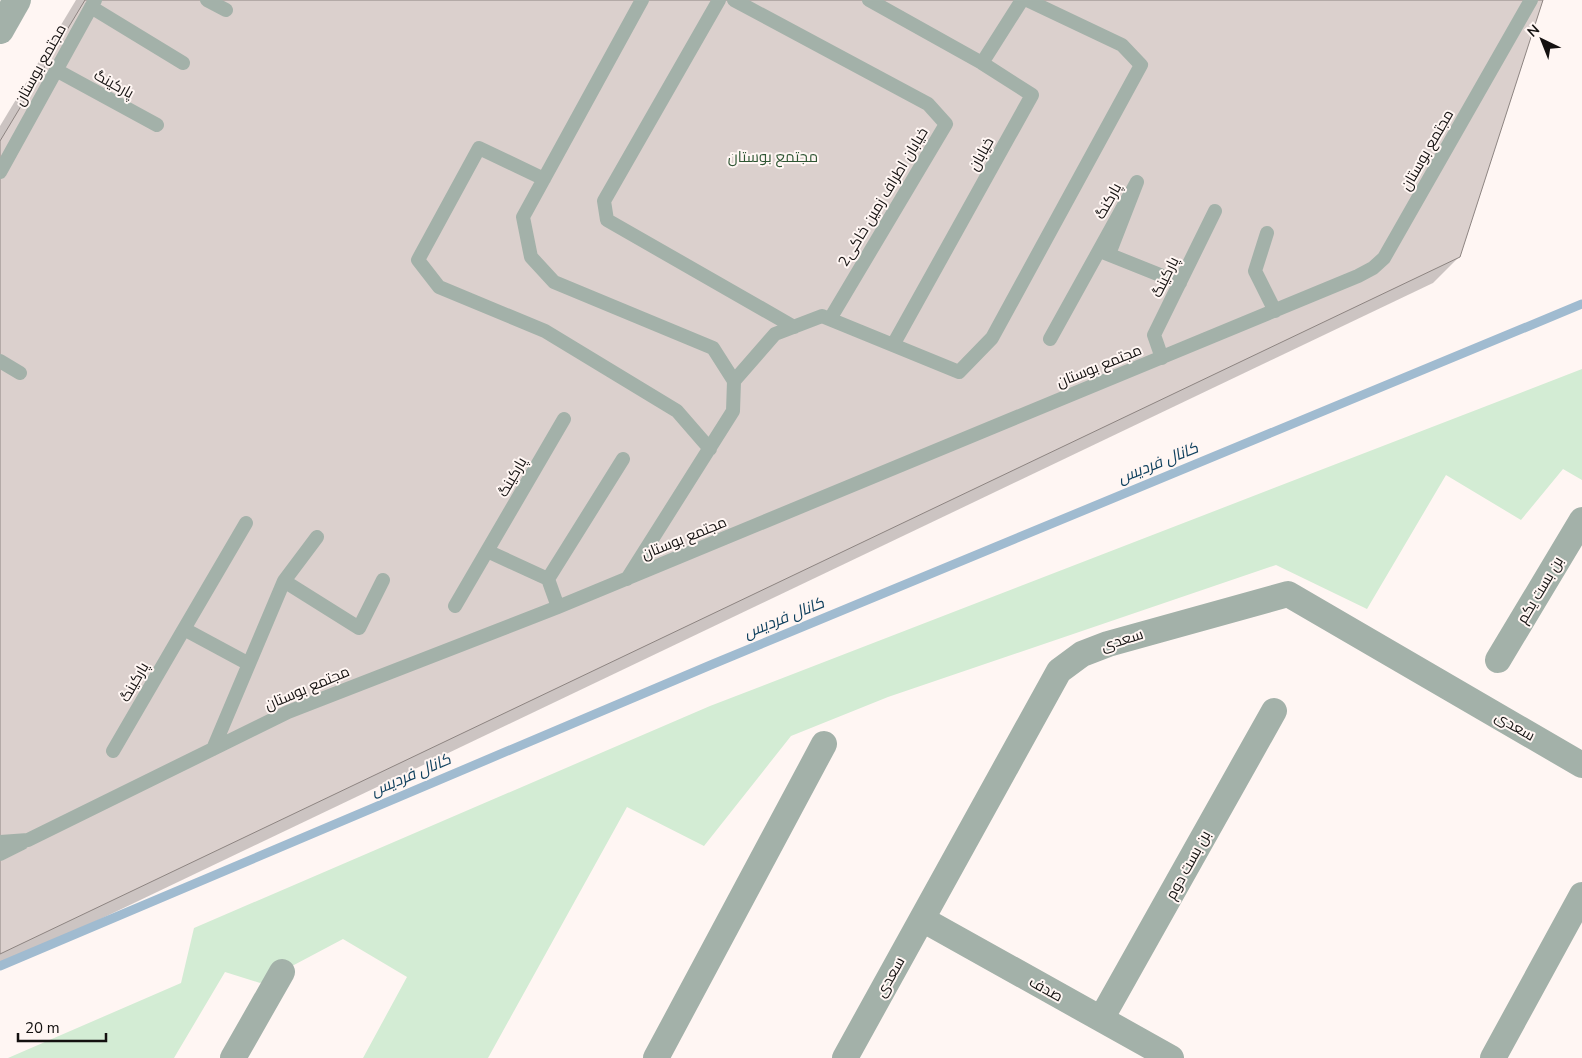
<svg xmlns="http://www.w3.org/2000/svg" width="1582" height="1058" font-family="'Nunito Sans',Cairo,sans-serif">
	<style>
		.green { fill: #d3ecd4 }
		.shadow { fill: #0003 }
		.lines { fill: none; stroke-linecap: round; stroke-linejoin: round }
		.stream { stroke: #a0bbd0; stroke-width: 9 }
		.building { fill: #dbd0cd; stroke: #8d8481 }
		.service { stroke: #a3b1a9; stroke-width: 14 }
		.minor { stroke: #a3b1a9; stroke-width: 26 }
		.tertiary { stroke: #a3b1a9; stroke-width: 28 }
		.labels { text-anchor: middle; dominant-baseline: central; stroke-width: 4; stroke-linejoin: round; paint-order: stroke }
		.street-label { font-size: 15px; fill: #141110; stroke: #fff6f3 }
		.park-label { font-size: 15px; fill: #2f5634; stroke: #fff6f3 }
		.water-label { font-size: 16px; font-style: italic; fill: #0e3f5d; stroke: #fff6f3 }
	</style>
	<rect width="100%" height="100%" fill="#fff6f3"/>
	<path class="green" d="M1582 369V480L1563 469 1521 520 1446 475 1367 609 1276 565 888 697 791 736 704 846 627 807 488 1058H363L407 977 343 939 260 983 225 972 174 1058H8L181 983 194 928 710 706Z"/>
	<path class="shadow" d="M76 0H1542L1459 257 1433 283 0 967V126Z"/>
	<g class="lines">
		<path class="stream" d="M0 966 713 664 1582 304"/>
	</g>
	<path class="building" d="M85 0H1543L1460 257 0 954V141Z"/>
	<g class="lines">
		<path class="service" d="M207 0 226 10
			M719 0 604 201 607 220 794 327
			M734 0 928 104 946 124 830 319
			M869 0 982 63
			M91 7 183 63
			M56 70 157 125
			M0 172 95 0
			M544 179 479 148 418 260 439 287 545 331 677 411 710 449
			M1267 233 1255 271 1275 311
			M1100 251 1180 283
			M1050 339 1137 182 1109 254
			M893 345 1032 95 982 63 1022 0
			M1162 358 1154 335 1215 211
			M0 361 20 373
			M734 381 775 334 822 316 959 372 992 338 1141 65 1122 45 1027 0
			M487 551 548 579
			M627 579 733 411 734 381 713 348 554 282 531 257 523 217 642 0
			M284 581 317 537
			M455 606 564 419
			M558 607 548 579 623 459
			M184 629 246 523
			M213 749 284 581 359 628 383 580
			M113 751 184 629 249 664
			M0 842 28 840 288 712 558 607 1358 276 1373 268 1384 258 1531 0
			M0 854 22 843"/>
		<path class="minor" d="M1498 660 1582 520
			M922 919 1171 1058
			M1101 1019 1274 711
			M233 1058 282 972
			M656 1058 824 744
			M845 1058 1059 671 1082 654 1108 644 1288 594 1582 765
			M1493 1058 1582 895"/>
		<path class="tertiary" d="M0 30 17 0"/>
	</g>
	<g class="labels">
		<g class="street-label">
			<text transform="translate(40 65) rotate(-61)">مجتمع بوستان</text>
			<text transform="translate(114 84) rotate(29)">پارکینگ</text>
			<text transform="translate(1427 150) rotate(-60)">مجتمع بوستان</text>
			<text transform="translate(981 154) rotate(-61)">خیابان</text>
			<text transform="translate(883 197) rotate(-59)">خیابان اطراف زمین خاکی2</text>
			<text transform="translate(1108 201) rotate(-61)">پارکنگ</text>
			<text transform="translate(1165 277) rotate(-64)">پارکینگ</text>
			<text transform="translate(1099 366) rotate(-22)">مجتمع بوستان</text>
			<text transform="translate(512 477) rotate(-60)">پارکینگ</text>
			<text transform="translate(684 538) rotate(-22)">مجتمع بوستان</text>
			<text transform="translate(1540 590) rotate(-59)">بن بست یکم</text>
			<text transform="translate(1122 640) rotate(-18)">سعدی</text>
			<text transform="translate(134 682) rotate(-60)">پارکینگ</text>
			<text transform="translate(307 688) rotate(-23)">مجتمع بوستان</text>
			<text transform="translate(1515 726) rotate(30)">سعدی</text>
			<text transform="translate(1188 865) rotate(-61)">بن بست دوم</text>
			<text transform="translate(890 977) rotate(-61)">سعدی</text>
			<text transform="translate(1046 989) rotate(29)">صدف</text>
		</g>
		<g class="park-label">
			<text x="773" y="157">مجتمع بوستان</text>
		</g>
		<g class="water-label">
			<text transform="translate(1158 463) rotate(-22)">کانال فردیس</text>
			<text transform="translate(784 618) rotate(-22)">کانال فردیس</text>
			<text transform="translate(411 775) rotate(-23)">کانال فردیس</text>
		</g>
	</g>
	<g transform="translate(1542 40) rotate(317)" stroke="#fff6f3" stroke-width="4" paint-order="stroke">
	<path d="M0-4L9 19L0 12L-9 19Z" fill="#141110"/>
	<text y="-8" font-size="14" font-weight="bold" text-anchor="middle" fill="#141110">N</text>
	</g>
	<path d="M18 1033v8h88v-8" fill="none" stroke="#141110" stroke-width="2.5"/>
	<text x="25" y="1033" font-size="15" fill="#141110" stroke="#fff6f3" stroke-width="4" paint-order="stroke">20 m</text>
</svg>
